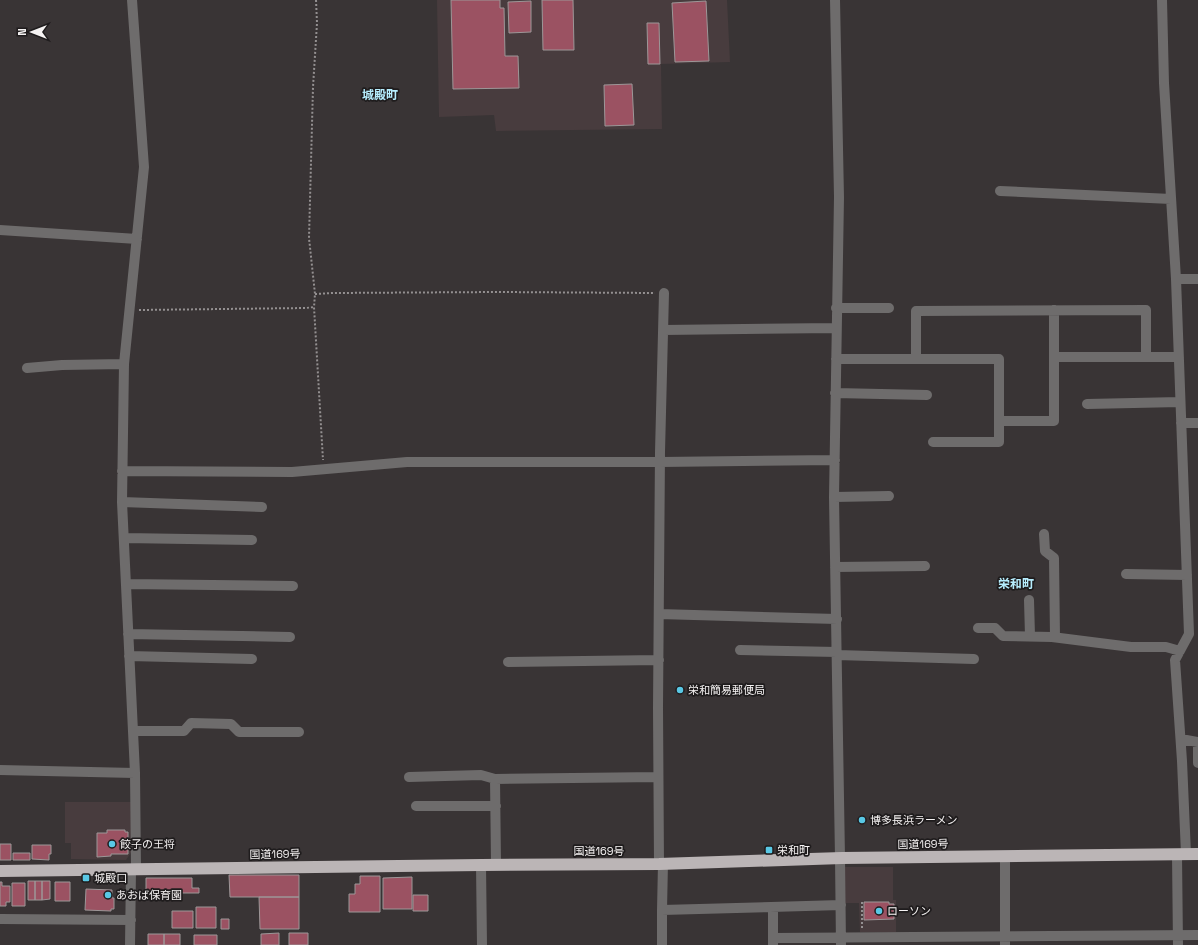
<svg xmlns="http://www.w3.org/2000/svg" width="1198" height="945" font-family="'Space Grotesk','Noto Sans JP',sans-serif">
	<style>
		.built { fill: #483c3e }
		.building { fill: #9b5262; stroke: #9d9798 }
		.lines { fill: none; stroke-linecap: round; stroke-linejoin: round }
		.path { stroke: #949091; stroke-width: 2; stroke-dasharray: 2 2; stroke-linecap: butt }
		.minor { stroke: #6e6c6c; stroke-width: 10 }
		.highway { stroke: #bbb5b6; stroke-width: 12 }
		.poi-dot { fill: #59c8e5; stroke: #1f1c1d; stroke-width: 1.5 }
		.labels { text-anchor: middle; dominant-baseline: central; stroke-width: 3.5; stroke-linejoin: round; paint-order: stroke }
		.poi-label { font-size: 11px; fill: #f6f3f3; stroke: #1f1c1d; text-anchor: start }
		.street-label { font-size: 11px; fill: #f6f3f3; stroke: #1f1c1d }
		.neighbourhood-label { font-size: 12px; font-weight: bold; fill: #b6edfd; stroke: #1f1c1d }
	</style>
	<rect width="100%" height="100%" fill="#393435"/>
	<path class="built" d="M437 0H727L730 62 661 64 662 129 496 131 494 115 439 117Z
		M65 802H132V851L126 860 71 859V843H65Z
		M843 867H893V900H896V932H860L859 903H843Z"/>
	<path class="building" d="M451 0H500V8H504L505 56H518L519 88 453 89Z
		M542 0H573L574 50H543Z
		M531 1V32L509 33 508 2Z
		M706 1 709 61 675 62 672 3Z
		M647 23H659L660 64H648Z
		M632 84 634 125 605 126 604 85Z
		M107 830H125V832H128V854H111V856L97 857V833H107Z
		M0 844H11V860H0Z
		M32 845H51V854H49V860L32 859Z
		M13 853H30V860H13Z
		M229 875H299V897H230Z
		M360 876H380V912H349V894H355V884H360Z
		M412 877V909H383V878Z
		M146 878H192V888H199V893H146Z
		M28 881H35V900H28Z
		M35 881H42V900H35Z
		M42 881H50V899L42 900Z
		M0 882H2V886H10V902H6V906H0Z
		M55 882H70V901H55Z
		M12 883H25V906H12Z
		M86 889 112 890V898H114V909H111V911L85 910Z
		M413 895H428V911H413Z
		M259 897H299V929H260Z
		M864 902H889V904H894V919L864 920Z
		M196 907H216V928H196Z
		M172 911H193V928H172Z
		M221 919H229V929H221Z
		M279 933V945H261V934Z
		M289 933H308V945H289Z
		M148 934H164V945H148Z
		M164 934H180V945H164Z
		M194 935H217V945H194Z"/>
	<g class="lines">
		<path class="path" d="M316 0 317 23 313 87 309 238 315 294 314 307 323 460
			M315 294 333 293 498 292 655 293
			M139 310 306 308 314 307
			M862 928V901"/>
		<path class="minor" d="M132 0 144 167 124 364 122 502 135 773 136 869
			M835 0 839 197 834 497 840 858 841 945
			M1162 0 1164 83 1176 279 1189 634 1175 660 1182 761 1186 854
			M1000 191 1171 199
			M0 230 137 239
			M1176 279H1198
			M836 308H889
			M663 330 836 328
			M1054 357H1179
			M836 359H999V442H933
			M916 359V311L1146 310V357
			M27 368 62 365 124 364
			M835 393 927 395
			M1087 404 1180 402
			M999 421H1054V310
			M1181 423H1198
			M122 471 292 472 407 462H661L835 460
			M834 497 889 496
			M122 502 262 507
			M1044 534 1045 551 1054 558 1055 637
			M124 538 252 540
			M835 567 925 566
			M1126 574 1187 575
			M126 584 293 586
			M1029 600 1030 636
			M659 614 837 619
			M978 628H995L1003 636 1052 637 1131 647H1166L1180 651
			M128 634 290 637
			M740 650 837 652
			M837 655 974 659
			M129 656 252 659
			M508 662 659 660
			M133 731H184L191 723 231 724 239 732H299
			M1181 739 1198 742V763
			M0 770 135 773
			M409 777 481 775 495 779
			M416 806H496
			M1177 855 1178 945
			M1005 857V945
			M496 864 495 779 658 777
			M659 864 658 708 660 452 664 293
			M481 865 482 945
			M662 910 841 905
			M0 919 131 920
			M773 938 1198 935
			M130 945 131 870
			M662 945V910L663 863
			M773 945V907"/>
		<path class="highway" d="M0 871 481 865 659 864 842 858 1198 854"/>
	</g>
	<g class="poi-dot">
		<circle cx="680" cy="690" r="4"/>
		<circle cx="862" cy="820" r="4"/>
		<circle cx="112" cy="844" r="4"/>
		<rect x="765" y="846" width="8" height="8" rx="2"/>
		<rect x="82" y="874" width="8" height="8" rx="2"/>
		<circle cx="108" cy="895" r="4"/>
		<circle cx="879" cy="911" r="4"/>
	</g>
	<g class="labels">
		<g class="poi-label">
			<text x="688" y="690">栄和簡易郵便局</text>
			<text x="870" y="820">博多長浜ラーメン</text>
			<text x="120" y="844">餃子の王将</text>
			<text x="777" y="850">栄和町</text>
			<text x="94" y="878">城殿口</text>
			<text x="116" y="895">あおば保育園</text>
			<text x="887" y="911">ローソン</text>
		</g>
		<g class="street-label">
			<text transform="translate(923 844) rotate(-1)">国道169号</text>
			<text x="599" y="851">国道169号</text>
			<text transform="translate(275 854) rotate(-1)">国道169号</text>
		</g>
		<g class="neighbourhood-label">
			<text x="380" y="95">城殿町</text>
			<text x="1016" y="584">栄和町</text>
		</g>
	</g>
	<g transform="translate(32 32) rotate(270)" stroke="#1f1c1d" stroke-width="3" paint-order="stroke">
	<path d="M0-3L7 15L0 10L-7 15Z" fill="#f6f3f3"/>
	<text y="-6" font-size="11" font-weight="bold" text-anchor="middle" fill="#f6f3f3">N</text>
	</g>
</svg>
